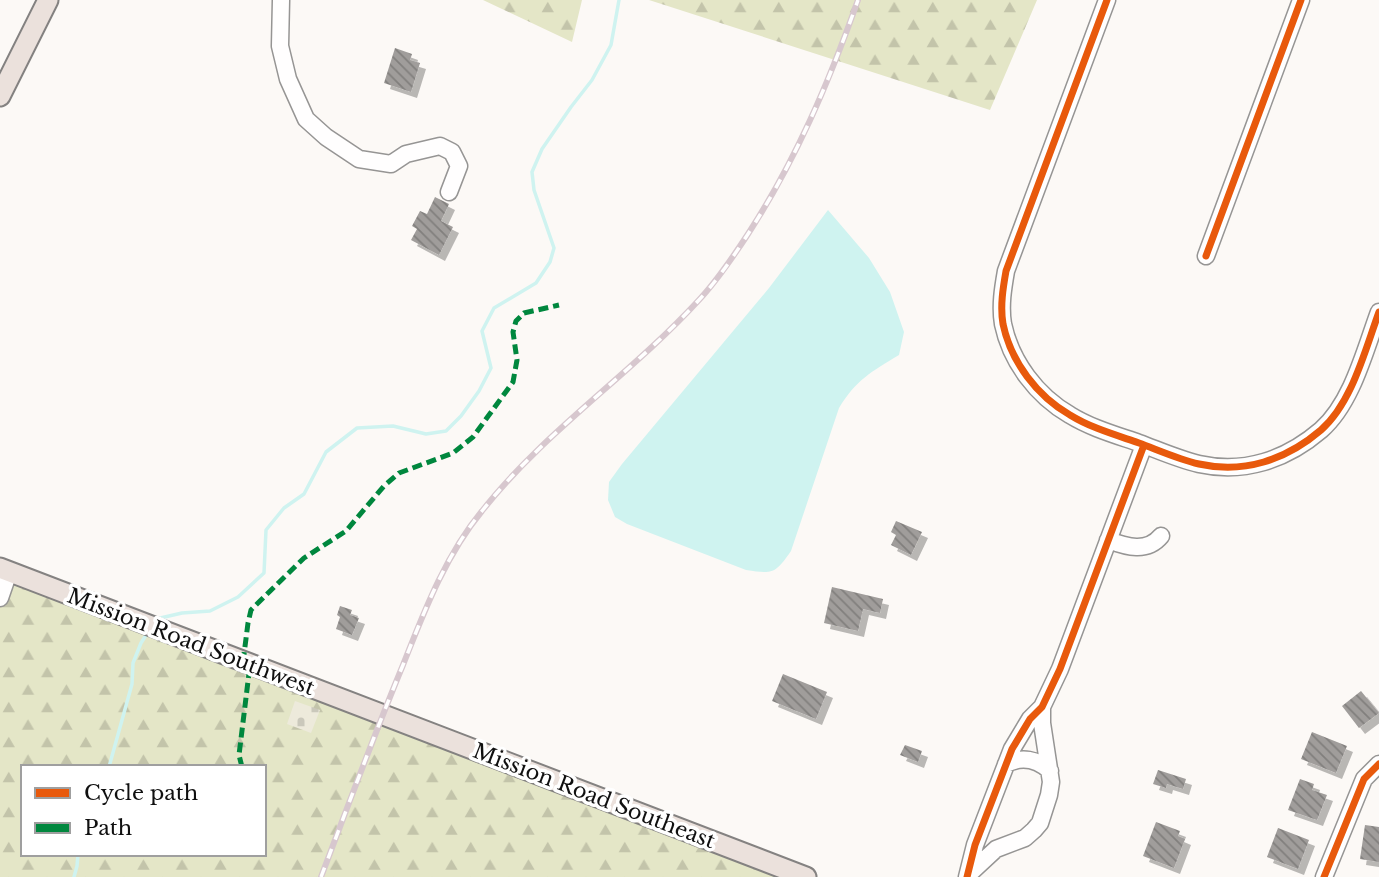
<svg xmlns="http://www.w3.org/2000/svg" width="1379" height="877" font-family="'Libre Baskerville',serif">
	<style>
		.forest { fill: url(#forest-firs); fill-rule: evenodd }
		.cemetery { fill: url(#cemetery-stones) }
		.water { fill: #cff3f0 }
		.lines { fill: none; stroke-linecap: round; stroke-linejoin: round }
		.stream { stroke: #cff3f0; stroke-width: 3.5 }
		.building { fill: url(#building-back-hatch); filter: url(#shadow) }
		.minor-casing { stroke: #969594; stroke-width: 19 }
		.major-casing { stroke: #848281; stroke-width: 23 }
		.minor { stroke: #fffefe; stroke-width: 16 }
		.major { stroke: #ebe1dc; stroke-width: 19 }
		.rail-casing { stroke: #d7c7ce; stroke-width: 6 }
		.rail { stroke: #fff; stroke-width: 3.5; stroke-dasharray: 10; stroke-linecap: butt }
		.quiet { stroke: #00873e; stroke-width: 5; stroke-dasharray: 10 5; stroke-linecap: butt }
		.cycleway-casing { stroke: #fff; stroke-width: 11 }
		.cycleway { stroke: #e8590c; stroke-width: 7 }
		.labels { text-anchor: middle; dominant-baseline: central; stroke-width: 7; stroke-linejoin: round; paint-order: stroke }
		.street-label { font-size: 21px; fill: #101010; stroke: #fff }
	</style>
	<defs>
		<pattern id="forest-firs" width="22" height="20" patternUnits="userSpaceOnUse" patternTransform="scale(1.75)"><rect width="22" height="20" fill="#e4e6c7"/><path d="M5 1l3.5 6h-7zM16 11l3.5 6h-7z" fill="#c3c4aa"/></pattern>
		<pattern id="cemetery-stones" width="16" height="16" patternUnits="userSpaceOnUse" patternTransform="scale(1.75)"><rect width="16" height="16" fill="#edeadb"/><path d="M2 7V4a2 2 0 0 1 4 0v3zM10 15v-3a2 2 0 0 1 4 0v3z" fill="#cac8bb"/></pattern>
		<pattern id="building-back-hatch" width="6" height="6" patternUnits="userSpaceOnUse" patternTransform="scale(1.75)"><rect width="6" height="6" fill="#a09d9b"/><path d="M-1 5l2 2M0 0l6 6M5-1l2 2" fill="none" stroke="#817f7d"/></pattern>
		<filter id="shadow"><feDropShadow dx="6" dy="6" stdDeviation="0" flood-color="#0004"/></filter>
	</defs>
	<rect width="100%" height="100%" fill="#fcf9f6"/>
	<path class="forest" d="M483 0H582L572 42Z
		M649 0H1037L990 110Z
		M0 569 776 877H0ZM23 767H264V854H23Z"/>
	<path class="cemetery" d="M295 701 320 710 311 733 287 724Z"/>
	<path class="water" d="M828 210 869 258 890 292 904 332 899 355C871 372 856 380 839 408L791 551C775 574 773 574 746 570L627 524 615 517 608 500 609 482 622 464 769 288Z"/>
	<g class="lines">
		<path class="stream" d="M156 619 182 613 210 611 238 597 264 573 266 530 284 508 304 494 326 452 357 428 393 426 426 434 446 431 461 416 479 391 491 368 482 331 494 308 536 283 550 262 554 248 534 190 532 172 542 149 571 107 592 80 611 45 619 0
			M109 767 132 684 133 663 141 643 148 632
			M74 877 77 866 78 854"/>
	</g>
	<path class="building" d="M395 48 412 54 410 60 420 63 411 92 384 83Z
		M435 197 449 204 441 221 453 227 439 255 411 240 417 229 412 226 420 211 427 214Z
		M896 521 922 532 911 555 891 545 896 535 891 532Z
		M832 587 883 599 880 613 863 609 858 631 824 623Z
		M340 606 352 610 350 615 359 618 352 635 336 629 340 617 337 615Z
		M783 674 827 692 816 719 772 701Z
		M1361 691 1379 713 1359 728 1342 706Z
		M1312 732 1347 746 1336 773 1301 759Z
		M905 745 922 751 918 762 900 755Z
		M1158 770 1186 779 1183 789 1167 784 1166 788 1153 784Z
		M1300 779 1314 784 1312 790 1327 795 1317 820 1288 810Z
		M1156 822 1180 831 1178 836 1185 839 1174 868 1143 856Z
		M1365 825 1379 827V862L1360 859Z
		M1278 828 1309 840 1298 869 1267 857Z"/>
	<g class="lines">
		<g class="minor-casing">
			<path id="minor" d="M281 0 280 46 288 79 306 119 326 137 359 159 391 164 406 154 440 146 452 152 459 166 449 192
				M1107 0 1006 271C1003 288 1000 306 1003 324 1011 362 1037 396 1070 415 1091 428 1116 435 1139 443 1158 450 1178 459 1199 464 1244 474 1286 460 1321 430 1352 403 1365 350 1379 312
				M1206 256 1301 0
				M1108 540C1127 547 1147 553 1161 536
				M0 598 9 572
				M1006 764C1022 756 1037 759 1050 771
				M969 874 996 849 1025 838 1034 830 1040 823 1049 795 1051 782 1042 723V707
				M967 877 975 845 1012 749 1030 719 1042 707 1060 669 1144 445
				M1324 877 1364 779 1379 764"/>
		</g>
		<g class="major-casing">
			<path id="major" d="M0 96 48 0
				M0 568 806 877"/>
		</g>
		<use href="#minor" class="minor"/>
		<use href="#major" class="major"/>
		<g class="rail-casing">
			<path id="rail" d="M321 877C348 806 374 735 403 665 424 612 445 556 482 511 544 432 630 375 698 301 717 281 733 257 748 234 796 160 829 82 858 0"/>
		</g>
		<use href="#rail" class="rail"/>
		<path class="quiet" d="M243 662 248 623 251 610 264 597 304 558 346 531 384 486 399 473 453 453 473 437 513 382 517 360 513 332 516 321 524 313 559 305
			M242 767 239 755 250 665"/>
		<g class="cycleway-casing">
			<path id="cycleway" d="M1107 0 1006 271C1003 288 1000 306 1003 324 1011 362 1037 396 1070 415 1091 428 1116 435 1139 443 1158 450 1178 459 1199 464 1244 474 1286 460 1321 430 1352 403 1365 350 1379 312
				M1206 256 1301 0
				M967 877 975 845 1012 749 1030 719 1042 707 1060 669 1144 445
				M1324 877 1364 779 1379 764"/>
		</g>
		<use href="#cycleway" class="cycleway"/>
	</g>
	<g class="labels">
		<g class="street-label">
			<text transform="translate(191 642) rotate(21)">Mission Road Southwest</text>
			<text transform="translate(594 796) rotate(21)">Mission Road Southeast</text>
		</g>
	</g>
	<rect x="21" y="765" width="245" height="91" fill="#ffffff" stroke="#9f9f9f" stroke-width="2"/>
	<rect x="35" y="788" width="35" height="10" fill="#e8590c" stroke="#9f9f9f" stroke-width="2"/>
	<text x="84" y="800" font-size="21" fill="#101010">Cycle path</text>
	<rect x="35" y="823" width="35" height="10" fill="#00873e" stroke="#9f9f9f" stroke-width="2"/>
	<text x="84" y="835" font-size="21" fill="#101010">Path</text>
</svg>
